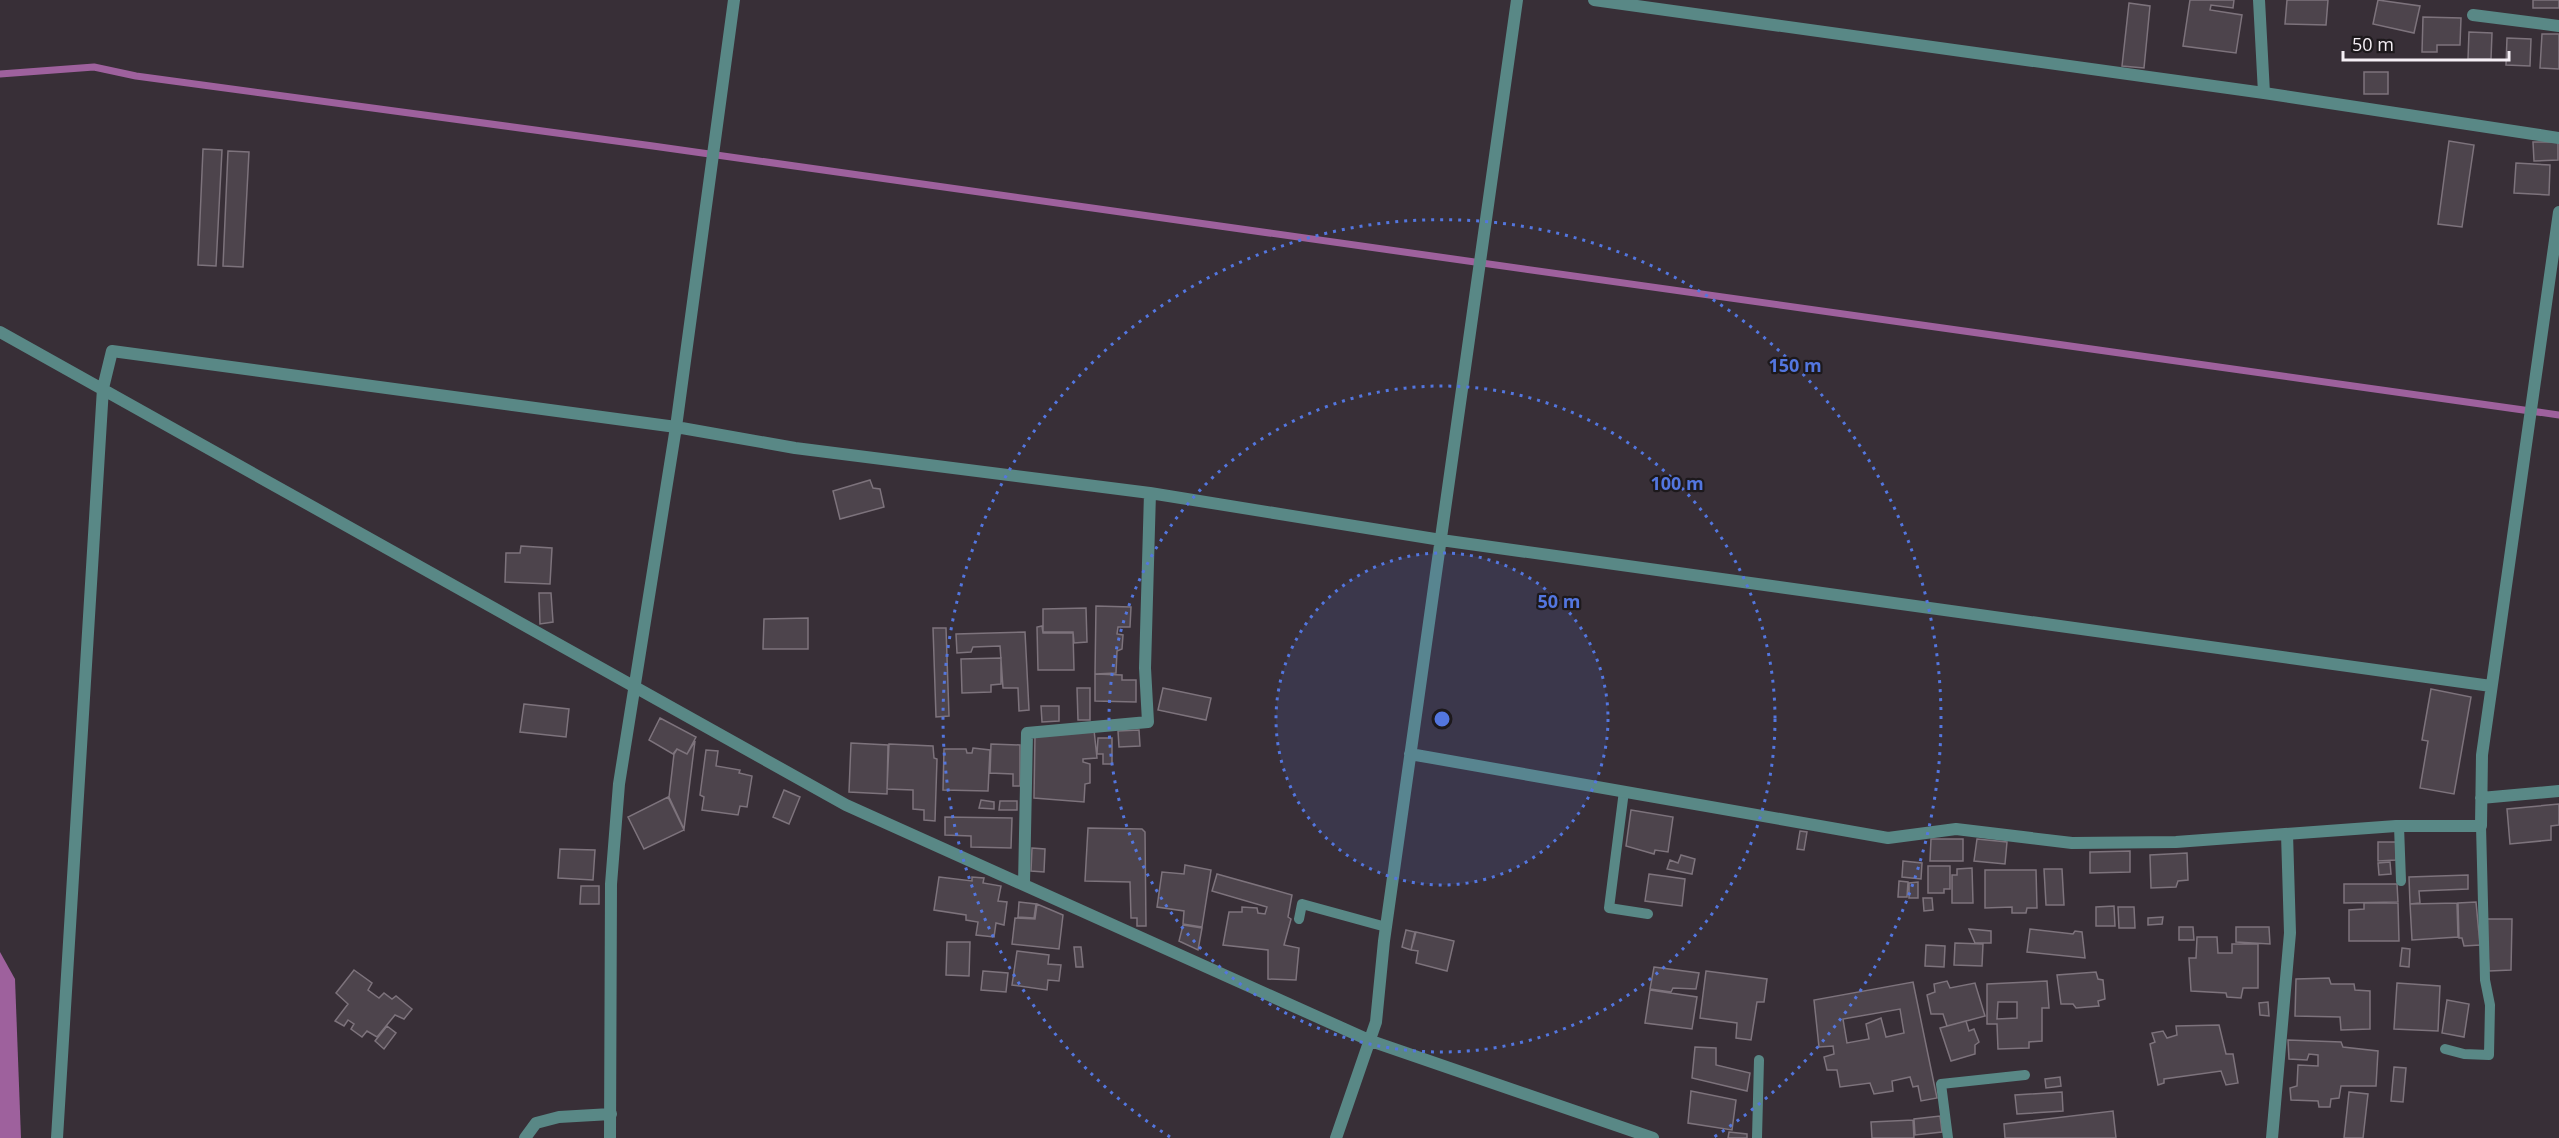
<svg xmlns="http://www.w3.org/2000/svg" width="2559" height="1138" font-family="'Open Sans',sans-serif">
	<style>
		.water { fill: #9e619d }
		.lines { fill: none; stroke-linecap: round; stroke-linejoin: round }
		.stream { stroke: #9e619d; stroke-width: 7 }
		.building { fill: #4d444c; stroke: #7d737c; stroke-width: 1.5; fill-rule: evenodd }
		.lane { stroke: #598886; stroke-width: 10 }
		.street { stroke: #598886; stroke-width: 12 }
		.ring { fill: none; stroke: #5376df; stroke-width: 3; stroke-dasharray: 3 6 }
		.centre { fill: #5376df; stroke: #1d191c; stroke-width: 3 }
		.ring-label { font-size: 18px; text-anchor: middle; font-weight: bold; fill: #5376df; stroke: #1d191c; stroke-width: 4.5; stroke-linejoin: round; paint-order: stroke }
	</style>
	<rect width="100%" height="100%" fill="#382f37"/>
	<path class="water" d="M0 952 15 979 21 1138H0Z"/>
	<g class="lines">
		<path class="stream" d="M0 74 94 67 136 76 653 146 2559 415"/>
	</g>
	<path class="building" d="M2190 0H2234L2233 8 2211 5 2210 10 2242 15 2236 53 2183 46Z
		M2287 0H2328L2326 25 2285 24Z
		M2378 0 2420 6 2414 33 2373 24Z
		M2533 0H2559V8H2533Z
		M2129 3 2150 6 2144 68 2122 66Z
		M2423 17 2461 18 2460 45H2437V52H2422Z
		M2469 32 2492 33 2491 59H2468Z
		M2542 34H2559V69L2540 68Z
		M2507 38 2531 39 2530 66 2506 65Z
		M2364 72H2388V94H2364Z
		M2449 141 2474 145 2462 227 2438 224Z
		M2533 142H2558V160L2534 161Z
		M203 149 222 150 216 266 198 265Z
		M228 151 249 152 243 267 223 266Z
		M2516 163 2550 165 2549 195 2514 193Z
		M870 480 873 488 880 489 884 507 840 519 833 491Z
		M521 546 552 548 550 584 505 582 506 553H520Z
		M539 593H551L553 622 540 624Z
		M1096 606 1131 607 1130 627H1118L1117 634 1123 635 1122 649 1117 651 1116 673 1095 674Z
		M1086 608 1087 642 1074 643 1073 632H1043V609Z
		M808 618V649H763L764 619Z
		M1042 626 1043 633H1073L1074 670H1038L1037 627Z
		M933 628H946L949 716 936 717Z
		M1025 632 1029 710 1019 711 1018 688H1003L1000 646 973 647 971 652 957 653 956 634Z
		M1001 658V684L991 685V692L962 693 961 659Z
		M1095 674 1122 675V680H1136V702L1095 701Z
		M1077 688H1090V720H1078Z
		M1163 688 1211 698 1206 720 1158 710Z
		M2431 689 2471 697 2454 794 2420 788 2428 741 2422 740Z
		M524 704 569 709 566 737 520 732Z
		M1041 706H1059V721L1042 722Z
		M660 718 696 737 687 754 677 749 673 754 649 740Z
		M1094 730 1097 758 1083 759V762L1090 764V783L1085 784 1084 802 1034 798 1035 735Z
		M1139 730 1140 746 1119 747 1118 731Z
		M1098 738H1112V764H1103V754H1097Z
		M695 741 684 829 669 797 674 754 677 749 687 754Z
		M851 743 888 745 887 794 849 792Z
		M889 744 933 746 934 758 937 759 935 821 924 820V810L913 809V790L887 789Z
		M991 744 1020 745V786H1013V774L990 773Z
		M973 748 990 750 988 791 943 790 944 749H966L967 753H972Z
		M706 750 718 751 716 766 740 770 739 773 752 776 747 807 740 806 738 815 702 810 704 797 700 795Z
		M784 790 800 797 789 824 773 817Z
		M668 797 684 830 644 849 628 817Z
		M981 800 994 802V809L979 808Z
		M1000 801H1017V810H999Z
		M2559 804V825L2551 826V840L2510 844 2507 809Z
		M1631 810 1673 817 1668 852 1655 850 1654 854 1626 846Z
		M945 817 1012 818 1011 848 971 847V836L945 835Z
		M1088 828 1142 829 1145 832 1146 926H1137V918H1131L1130 882 1085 881Z
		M1800 831 1807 832 1804 850 1797 849Z
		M1931 839H1963V861H1930Z
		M1977 839 2007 842 2005 864 1974 861Z
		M2378 842H2396V860L2378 861Z
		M1032 848 1045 849 1044 872 1031 871Z
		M560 849 595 850 593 880 558 878Z
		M2130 851V872L2090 873V852Z
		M2187 853 2188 880 2178 881 2176 887 2151 888 2150 855Z
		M1681 855 1695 859 1692 874 1667 869 1670 860 1678 863Z
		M1903 861 1922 863 1921 879 1902 877Z
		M2390 862 2391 874 2379 875 2378 863Z
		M1185 865 1211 870 1202 927 1183 924 1184 911 1157 907 1162 872 1184 874Z
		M1928 866H1950V889H1944V893H1928Z
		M1972 868 1973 903H1952V875H1957V869Z
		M2044 869H2062L2064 905H2046Z
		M1985 870H2036L2037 908H2027L2026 913H2012V907L1985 908Z
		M1217 874 1292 895 1288 917 1291 919 1284 945 1299 948 1296 980 1268 979V950L1223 945 1229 912H1242V907L1257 908 1258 913 1265 914 1267 907 1212 891Z
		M1649 874 1685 879 1682 906 1645 901Z
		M2468 875V889L2419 891 2420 903 2410 904 2409 877Z
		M939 877 972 881V877L984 878 983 883 1001 886 998 901 1007 902 1004 925 996 923 994 937 976 935 978 922 966 920V915L934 910Z
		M1899 881 1908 882 1907 897H1898Z
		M1918 882V898H1909V883Z
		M2344 884H2397L2398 902 2344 903Z
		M581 886H599V904H580Z
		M1923 898H1932L1933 910 1924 911Z
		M1019 902 1036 904 1034 918 1018 917Z
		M2476 902 2480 945 2464 946 2462 938H2459L2458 903Z
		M2364 903H2398L2399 941H2349V910L2364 909Z
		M2457 903 2458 937 2412 940 2410 904Z
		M1037 904 1063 915 1059 949 1012 944 1015 918 1035 919Z
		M2114 906 2115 926H2096V907Z
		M2118 907H2134L2135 928H2119Z
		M2163 917 2162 924 2148 925V918Z
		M2486 919H2512L2511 970 2489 971Z
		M1183 925 1202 928 1198 950 1179 941Z
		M2179 927H2193L2194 940H2179Z
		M2236 927H2269L2270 944 2236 942Z
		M1969 929 1991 931V943H1975Z
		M2030 929 2073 934 2075 931 2082 932 2085 958 2027 952Z
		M1406 930 1415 932 1411 950 1402 947Z
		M1416 932 1454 941 1447 971 1416 963 1418 951 1411 950Z
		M2197 937H2217L2218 953H2232V944H2258V988H2243L2241 998 2227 997 2226 993 2191 991 2189 958H2196Z
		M947 942H970L969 976 946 975Z
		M1955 943 1983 944 1982 966 1954 965Z
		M1926 945 1945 946 1944 967 1925 966Z
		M1074 947H1081L1083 967H1076Z
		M2402 948 2410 949 2409 967 2400 966Z
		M1017 951 1049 955 1048 964 1061 965 1059 981 1048 980 1047 990 1012 985Z
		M1654 967 1699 973 1696 989 1673 988 1671 992 1650 989Z
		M354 970 372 983 368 990 379 998 384 993 392 999 396 996 412 1009 404 1019 395 1015 377 1037 367 1031 362 1037 351 1029 354 1024 348 1020 344 1026 335 1021 348 1004 336 993Z
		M983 971 1008 973 1006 992 981 990Z
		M1706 971 1767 979 1764 1002H1757L1751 1040 1736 1038 1737 1023 1700 1018Z
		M2096 972 2098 979 2103 980 2105 999 2098 1001 2099 1006 2076 1008 2073 1004H2061L2057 975Z
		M2329 978 2331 984H2354L2355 990 2370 991V1029L2341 1030 2340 1017 2295 1016 2296 979Z
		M1947 981 1950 988 1975 983 1985 1016 1947 1026 1943 1014H1931L1927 995 1935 992 1934 984Z
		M2047 981 2049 1008H2042V1041L2029 1042V1048L1998 1049 1997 1024H1987V984ZM1998 1002H2017V1018L1997 1019Z
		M1913 982 1937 1098 1921 1101 1918 1086 1913 1087 1910 1077 1892 1081 1893 1091 1874 1094 1870 1083 1840 1087 1837 1070H1827L1824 1057 1834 1054 1833 1046 1819 1047 1814 1000ZM1900 1009 1904 1033 1886 1037 1881 1018 1866 1024 1869 1039 1847 1043 1843 1019Z
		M2397 983 2440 986 2438 1031 2394 1029Z
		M1650 990 1697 997 1692 1029 1645 1023Z
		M2447 1000 2469 1004 2464 1037 2442 1033Z
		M2268 1002 2269 1016 2260 1015 2259 1003Z
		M1966 1021 1969 1031 1974 1029 1979 1042 1975 1045V1054L1951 1061 1940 1028Z
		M2219 1025 2226 1054H2233L2238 1083 2226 1085 2221 1071 2164 1079V1083L2158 1085 2150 1044 2155 1042 2152 1033 2163 1031 2167 1038 2177 1035 2176 1026Z
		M387 1026 396 1033 384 1049 375 1041Z
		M2288 1040 2341 1042 2343 1047 2378 1051 2376 1086H2341L2339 1098 2331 1099 2330 1107H2319L2318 1101 2291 1100 2290 1088 2297 1086 2298 1065 2318 1066V1055L2309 1054 2307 1060 2289 1059Z
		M1695 1047 1716 1048V1065L1750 1073 1747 1091 1692 1078Z
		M2394 1067 2406 1068 2403 1102 2391 1101Z
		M2060 1077 2061 1086 2046 1088 2045 1079Z
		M1691 1091 1736 1100 1732 1130 1688 1123Z
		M2062 1092 2063 1111 2017 1114 2015 1095Z
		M2349 1092 2368 1094 2363 1138H2344Z
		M2113 1111 2116 1138H2005L2004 1124Z
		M1940 1116 1942 1132 1915 1135 1914 1119Z
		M1913 1120 1914 1138H1872L1871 1122Z
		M1729 1132 1747 1134V1138H1728Z"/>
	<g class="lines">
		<path class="lane" d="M1624 791 1609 908 1648 914
			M2399 826 2401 881
			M1299 919 1302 904 1386 927
			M2445 1049 2464 1054 2489 1055 2490 1005 2485 980 2481 826
			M1757 1138 1759 1060
			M1948 1138 1941 1084 2025 1075"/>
		<path class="street" d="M1594 0 2264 93 2559 138
			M2259 0 2264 93
			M2473 15 2559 26
			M0 332 846 805 1371 1041 1653 1138
			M1410 754 1888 838 1956 829 2072 843 2176 842 2396 826H2481L2482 755 2559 212
			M2481 798 2559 791
			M1024 884 1027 733 1148 722 1145 668 1150 493
			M57 1138 103 388 112 351 676 427 795 448 1150 493 1441 540 2491 686
			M525 1138 536 1123 559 1117 611 1114
			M610 1138 611 884 619 784 676 427 734 0
			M1336 1138 1376 1022 1384 941 1517 0
			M2272 1138 2290 933 2287 834"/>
	</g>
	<circle cx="1442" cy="719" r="166" fill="#5376df" fill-opacity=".12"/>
	<g class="ring">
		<circle cx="1442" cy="719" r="166"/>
		<circle cx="1442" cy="719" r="333"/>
		<path d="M1170 1137A499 499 0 1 1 1714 1137"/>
	</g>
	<circle cx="1442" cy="719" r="9" class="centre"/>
	<g class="ring-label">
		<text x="1795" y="372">150 m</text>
		<text x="1677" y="490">100 m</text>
		<text x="1559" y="608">50 m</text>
	</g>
	<path d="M2343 51v9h166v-9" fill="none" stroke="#f5eff5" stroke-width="3"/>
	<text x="2352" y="51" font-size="18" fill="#f5eff5" stroke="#1d191c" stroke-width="4.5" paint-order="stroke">50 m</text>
</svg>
